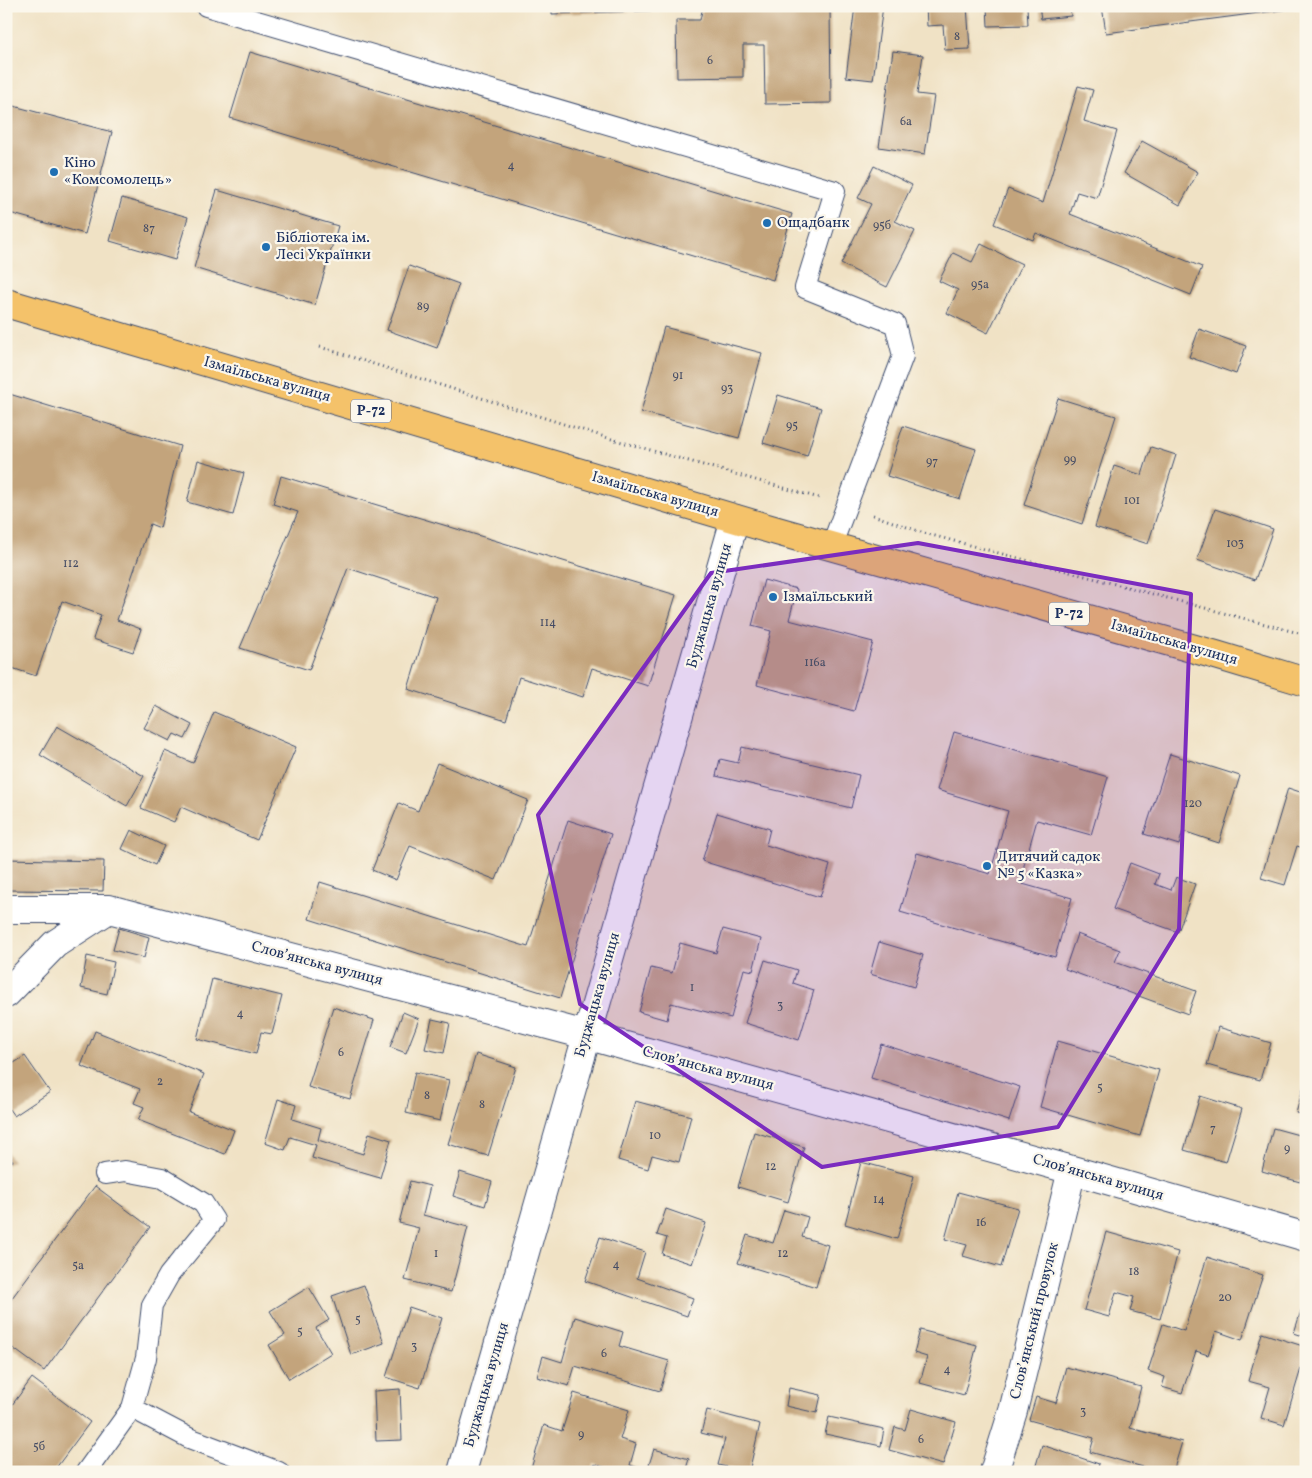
<svg xmlns="http://www.w3.org/2000/svg" width="1312" height="1478" font-family="Vollkorn,serif">
	<style>
		.building { fill: #c3a47b }
		.lines { fill: none; stroke-linecap: round; stroke-linejoin: round }
		.lane-casing { stroke: #3b4a6d; stroke-width: 22 }
		.street-casing { stroke: #3b4a6d; stroke-width: 30 }
		.primary-casing { stroke: #3b4a6d; stroke-width: 30 }
		.path { stroke: #3b4a6d; stroke-width: 3; stroke-dasharray: 1 4; stroke-linecap: butt }
		.lane { stroke: #fff; stroke-width: 20 }
		.street { stroke: #fff; stroke-width: 28 }
		.primary { stroke: #f4c26a; stroke-width: 28 }
		.marked { fill: #7b2cbf; fill-opacity: 0.2; stroke: #7b2cbf; stroke-width: 4; stroke-linejoin: round }
		.poi-dot { fill: #1f6fb2; stroke: #fbf7ec; stroke-width: 2 }
		.labels { text-anchor: middle; dominant-baseline: central; stroke-width: 4.5; stroke-linejoin: round; paint-order: stroke }
		.number-label { font-size: 12px; fill: #454c65 }
		.shield { fill: #fbf7ec; stroke: #5e6b89; stroke-width: 1 }
		.shield-label { font-size: 14px; font-weight: bold; fill: #1b2f5e }
		.poi-label { font-size: 15px; fill: #1b2f5e; stroke: #fbf7ec; text-anchor: start }
		.street-label { font-size: 15px; fill: #1b2f5e; stroke: #fbf7ec }
	</style>
	<rect width="100%" height="100%" fill="#fbf7ec"/>
	<filter id="ink" filterUnits="userSpaceOnUse"><feTurbulence type="fractalNoise" baseFrequency=".02" numOctaves="2"/><feDisplacementMap in="SourceGraphic" scale="10" xChannelSelector="R" yChannelSelector="G"/><feConvolveMatrix kernelMatrix="1 2 1 2 8 2 1 2 1" color-interpolation-filters="sRGB"/></filter>
	<filter id="wash" filterUnits="userSpaceOnUse"><feTurbulence type="fractalNoise" baseFrequency=".0096" numOctaves="4" result="noise"/><feDisplacementMap in="SourceGraphic" scale="20" xChannelSelector="R" yChannelSelector="G"/><feGaussianBlur stdDeviation="1.12" result="paint"/><feColorMatrix in="noise" values="0 0 0 0 0 0 0 0 0 0 0 0 0 0 0 0 0 1.4 0 .05"/><feComposite in="paint" operator="in"/></filter>
	<g filter="url(#wash)">
		<rect width="100%" height="100%" fill="#f0e2c5"/>
		<g id="blocks">
			<path class="building" d="M552 6H672V10L552 14Z
				M703 6H830L831 103 765 104 764 45H743V77L677 78 676 20H700Z
				M855 6H883L873 80 846 77Z
				M926 6H967L970 49 945 50 943 25 927 26Z
				M987 6H1027L1028 25 988 26Z
				M1039 6H1070L1071 16 1041 19Z
				M1102 6H1305V7L1106 33Z
				M893 51 923 55 917 94 934 96 925 154 879 147Z
				M250 52 792 214 773 280 230 118Z
				M1078 86 1093 90 1084 121 1117 131 1097 198 1077 192 1070 214 1202 267 1191 295 1036 233 1033 240 994 224 1008 189 1043 203Z
				M6 104 112 132 85 234 6 212Z
				M1142 141 1198 172 1180 205 1124 173Z
				M874 166 912 185 895 221 915 231 887 287 841 264 871 204 858 198Z
				M217 190 338 226 315 305 194 268Z
				M122 198 188 217 175 260 110 241Z
				M981 244 1022 264 988 333 947 313 958 290 939 281 953 253 972 262Z
				M409 266 459 284 437 348 387 330Z
				M664 327 762 353 739 438 641 412Z
				M1199 329 1246 346 1236 374 1189 357Z
				M6 393 180 446 160 528 150 524 117 620 141 629 133 652 93 639 101 615 62 601 36 676 6 666 8 641 6 640Z
				M778 395 821 408 807 456 763 443Z
				M1058 398 1116 416 1082 524 1024 505Z
				M903 426 976 449 960 499 887 476Z
				M1151 447 1176 455 1148 544 1095 527 1114 466 1142 475Z
				M198 460 244 473 233 515 187 502Z
				M281 476 676 595 648 686 592 668 583 697 519 677 506 720 408 689 436 597 348 568 309 670 240 648 298 512 273 504Z
				M1215 509 1273 529 1255 580 1197 560Z
				M764 580 797 589 789 620 873 642 854 711 757 685 771 631 752 626Z
				M156 706 192 725 185 739 174 734 170 741 144 728Z
				M214 712 296 747 257 840 181 807 174 822 141 808 165 751 193 763Z
				M57 726 144 776 127 806 40 755Z
				M954 732 1108 777 1091 835 1037 820 1019 883 1072 898 1055 957 900 912 917 853 990 874 1008 811 937 790Z
				M742 747 859 775 851 808 716 776 720 759 738 763Z
				M1170 754 1240 776 1219 843 1183 831 1179 845 1144 834Z
				M437 763 528 800 496 880 410 846 396 880 372 870 399 803 418 811Z
				M1288 788 1306 794V849L1297 846 1285 885 1261 878Z
				M717 813 770 829 766 845 830 865 820 897 702 861Z
				M568 820 611 834 560 998 309 919 320 882 528 947Z
				M131 830 164 846 155 865 122 849Z
				M6 859 104 861 103 891 6 890Z
				M1130 863 1159 874 1155 884 1171 890 1176 877 1195 884 1178 932 1113 909Z
				M119 928 149 937 144 958 113 950Z
				M723 929 761 939 753 971 744 969 731 1018 671 1003 667 1020 639 1012 651 968 672 973 680 943 716 953Z
				M1077 934 1120 950 1115 962 1196 991 1188 1014 1065 969Z
				M879 942 923 955 914 987 870 974Z
				M87 956 114 962 107 994 81 988Z
				M765 960 797 970 793 983 814 990 799 1040 745 1023Z
				M212 979 282 996 272 1034 261 1032 256 1054 197 1039Z
				M333 1007 374 1020 350 1099 308 1087Z
				M403 1012 419 1019 406 1053 390 1047Z
				M432 1019 450 1023 444 1053 425 1049Z
				M1218 1027 1271 1043 1260 1080 1207 1065Z
				M95 1031 204 1074 189 1112 234 1130 225 1154 138 1120 144 1107 134 1103 140 1089 81 1066Z
				M1058 1041 1159 1070 1140 1136 1040 1107Z
				M881 1044 1020 1087 1009 1121 871 1078Z
				M476 1054 516 1067 488 1156 448 1144Z
				M25 1056 50 1092 14 1116 6 1105V1068Z
				M415 1072 449 1080 440 1121 406 1113Z
				M1305 1082H1306V1115L1296 1113Z
				M1200 1096 1242 1109 1226 1162 1184 1150Z
				M278 1099 296 1105 292 1119 321 1128 318 1140 363 1154 369 1133 391 1140 380 1178 312 1158 316 1145 290 1137 285 1150 265 1143Z
				M635 1101 691 1116 679 1162 652 1155 648 1169 618 1160Z
				M1273 1128 1306 1137V1161L1300 1182 1262 1171Z
				M754 1132 804 1147 788 1202 738 1187Z
				M6 1150 13 1161 6 1165Z
				M861 1162 914 1176 897 1239 845 1224Z
				M460 1172 492 1182 485 1206 453 1196Z
				M410 1181 430 1186 423 1215 468 1227 451 1292 405 1280 419 1228 399 1223Z
				M95 1186 150 1227 44 1371 6 1343V1306Z
				M958 1192 1018 1208 1001 1267 963 1256 967 1245 945 1239Z
				M666 1209 706 1223 692 1264 662 1254 667 1238 657 1235Z
				M784 1210 808 1217 802 1237 828 1245 816 1287 738 1263 747 1235 773 1243Z
				M1106 1232 1178 1252 1160 1319 1130 1311 1134 1297 1116 1292 1109 1317 1084 1310Z
				M600 1237 645 1252 637 1278 693 1298 687 1316 585 1281Z
				M1207 1257 1263 1275 1242 1340 1216 1331 1208 1355 1196 1351 1182 1393 1162 1387 1165 1377 1148 1371 1163 1324 1184 1331Z
				M364 1285 384 1343 351 1355 332 1296Z
				M309 1287 329 1320 316 1328 331 1353 289 1379 269 1345 285 1335 270 1311Z
				M1306 1295V1337L1294 1333Z
				M409 1307 442 1318 420 1388 386 1377Z
				M575 1317 623 1332 619 1346 669 1361 660 1391 575 1366 569 1386 537 1377 543 1356 562 1362Z
				M920 1330 977 1345 964 1395 920 1383 927 1357 914 1353Z
				M1262 1333 1306 1347V1352L1284 1425 1261 1418 1270 1387 1248 1381Z
				M1066 1367 1141 1387 1130 1428 1182 1442 1173 1472H1161L1090 1452 1094 1438 1029 1420 1036 1397 1056 1403Z
				M32 1378 90 1422 53 1472H6V1413Z
				M789 1388 821 1395 817 1413 786 1406Z
				M400 1389 402 1440 376 1441 374 1391Z
				M574 1393 629 1410 620 1439 636 1444 630 1465 647 1471 654 1449 689 1459 685 1472H610V1469L594 1464 592 1472H530L544 1425 562 1431Z
				M911 1409 956 1422 943 1465 889 1450 895 1427 905 1430Z
				M707 1410 760 1424 749 1472 718 1465 725 1439 701 1433Z
				M829 1417 884 1429 881 1446 825 1434Z
				M1042 1445 1099 1464 1097 1472H1034Z"/>
		</g>
	</g>
	<g filter="url(#ink)">
		<use href="#blocks" fill-opacity="0" stroke="#3b4a6d" stroke-width="1"/>
		<g class="lines">
			<g class="lane-casing">
				<path id="lane" d="M206 6 835 191 805 288 895 324 903 356 831 547
					M132 1408 189 1438 279 1472
					M86 1472 132 1408 146 1358 152 1305 169 1275 214 1220 203 1203 162 1178 125 1171 105 1174"/>
			</g>
			<g class="street-casing">
				<path id="street" d="M6 909H109L586 1035 1072 1170 1306 1237
					M6 994 55 944 109 909
					M462 1472 735 519
					M994 1472 1013 1411 1072 1170"/>
			</g>
			<g class="primary-casing">
				<path id="primary" d="M6 303 777 531 1216 655 1306 682"/>
			</g>
			<path class="path" d="M320 347 608 438 819 498
				M873 515 924 533 1306 635"/>
			<use href="#lane" class="lane"/>
			<use href="#street" class="street"/>
			<use href="#primary" class="primary"/>
		</g>
	</g>
	<path class="marked" d="M918 543 1191 594 1179 929 1058 1127 822 1167 580 1004 538 815 711 573Z"/>
	<g class="poi-dot">
		<circle cx="54" cy="172" r="5"/>
		<circle cx="767" cy="223" r="5"/>
		<circle cx="266" cy="247" r="5"/>
		<circle cx="773" cy="597" r="5"/>
		<circle cx="987" cy="866" r="5"/>
	</g>
	<g class="labels">
		<g class="number-label">
			<text x="957" y="37">8</text>
			<text x="710" y="61">6</text>
			<text x="906" y="122">6а</text>
			<text x="511" y="166">4</text>
			<text x="882" y="226">95б</text>
			<text x="149" y="229">87</text>
			<text x="980" y="285">95а</text>
			<text x="423" y="307">89</text>
			<text x="678" y="376">91</text>
			<text x="727" y="389">93</text>
			<text x="792" y="426">95</text>
			<text x="1070" y="460">99</text>
			<text x="932" y="462">97</text>
			<text x="1132" y="501">101</text>
			<text x="1235" y="544">103</text>
			<text x="71" y="564">112</text>
			<text x="548" y="623">114</text>
			<text x="815" y="663">116а</text>
			<text x="1193" y="804">120</text>
			<text x="692" y="988">1</text>
			<text x="780" y="1006">3</text>
			<text x="240" y="1014">4</text>
			<text x="341" y="1053">6</text>
			<text x="160" y="1082">2</text>
			<text x="1100" y="1088">5</text>
			<text x="427" y="1096">8</text>
			<text x="482" y="1105">8</text>
			<text x="1213" y="1129">7</text>
			<text x="655" y="1136">10</text>
			<text x="1287" y="1149">9</text>
			<text x="771" y="1167">12</text>
			<text x="879" y="1200">14</text>
			<text x="981" y="1223">16</text>
			<text x="436" y="1254">1</text>
			<text x="783" y="1254">12</text>
			<text x="616" y="1265">4</text>
			<text x="78" y="1266">5а</text>
			<text x="1134" y="1272">18</text>
			<text x="1225" y="1298">20</text>
			<text x="358" y="1320">5</text>
			<text x="300" y="1332">5</text>
			<text x="414" y="1347">3</text>
			<text x="604" y="1354">6</text>
			<text x="947" y="1370">4</text>
			<text x="1083" y="1412">3</text>
			<text x="581" y="1435">9</text>
			<text x="921" y="1440">6</text>
			<text x="39" y="1447">5б</text>
		</g>
		<g class="shield">
			<rect x="351" y="399.5" width="40" height="23" rx="4"/>
			<rect x="1049" y="602.5" width="40" height="23" rx="4"/>
		</g>
		<g class="shield-label">
			<text x="371" y="411">Р-72</text>
			<text x="1069" y="614">Р-72</text>
		</g>
		<g class="poi-label">
			<text x="64" y="163">Кіно<tspan x="64" dy="17">«Комсомолець»</tspan></text>
			<text x="777" y="223">Ощадбанк</text>
			<text x="276" y="238">Бібліотека ім.<tspan x="276" dy="17">Лесі Українки</tspan></text>
			<text x="783" y="597">Ізмаїльський</text>
			<text x="997" y="857">Дитячий садок<tspan x="997" dy="17">№ 5 «Казка»</tspan></text>
		</g>
		<g class="street-label">
			<text transform="translate(267 380) rotate(16)">Ізмаїльська вулиця</text>
			<text transform="translate(655 495) rotate(16)">Ізмаїльська вулиця</text>
			<text transform="translate(710 606) rotate(-74)">Буджацька вулиця</text>
			<text transform="translate(1174 643) rotate(16)">Ізмаїльська вулиця</text>
			<text transform="translate(317 964) rotate(15)">Словʼянська вулиця</text>
			<text transform="translate(598 995) rotate(-74)">Буджацька вулиця</text>
			<text transform="translate(708 1069) rotate(15)">Словʼянська вулиця</text>
			<text transform="translate(1098 1178) rotate(16)">Словʼянська вулиця</text>
			<text transform="translate(1035 1321) rotate(-76)">Словʼянський провулок</text>
			<text transform="translate(487 1385) rotate(-74)">Буджацька вулиця</text>
		</g>
	</g>
	<rect width="1312" height="1478" fill="none" stroke="#fbf7ec" stroke-width="25"/>
</svg>
